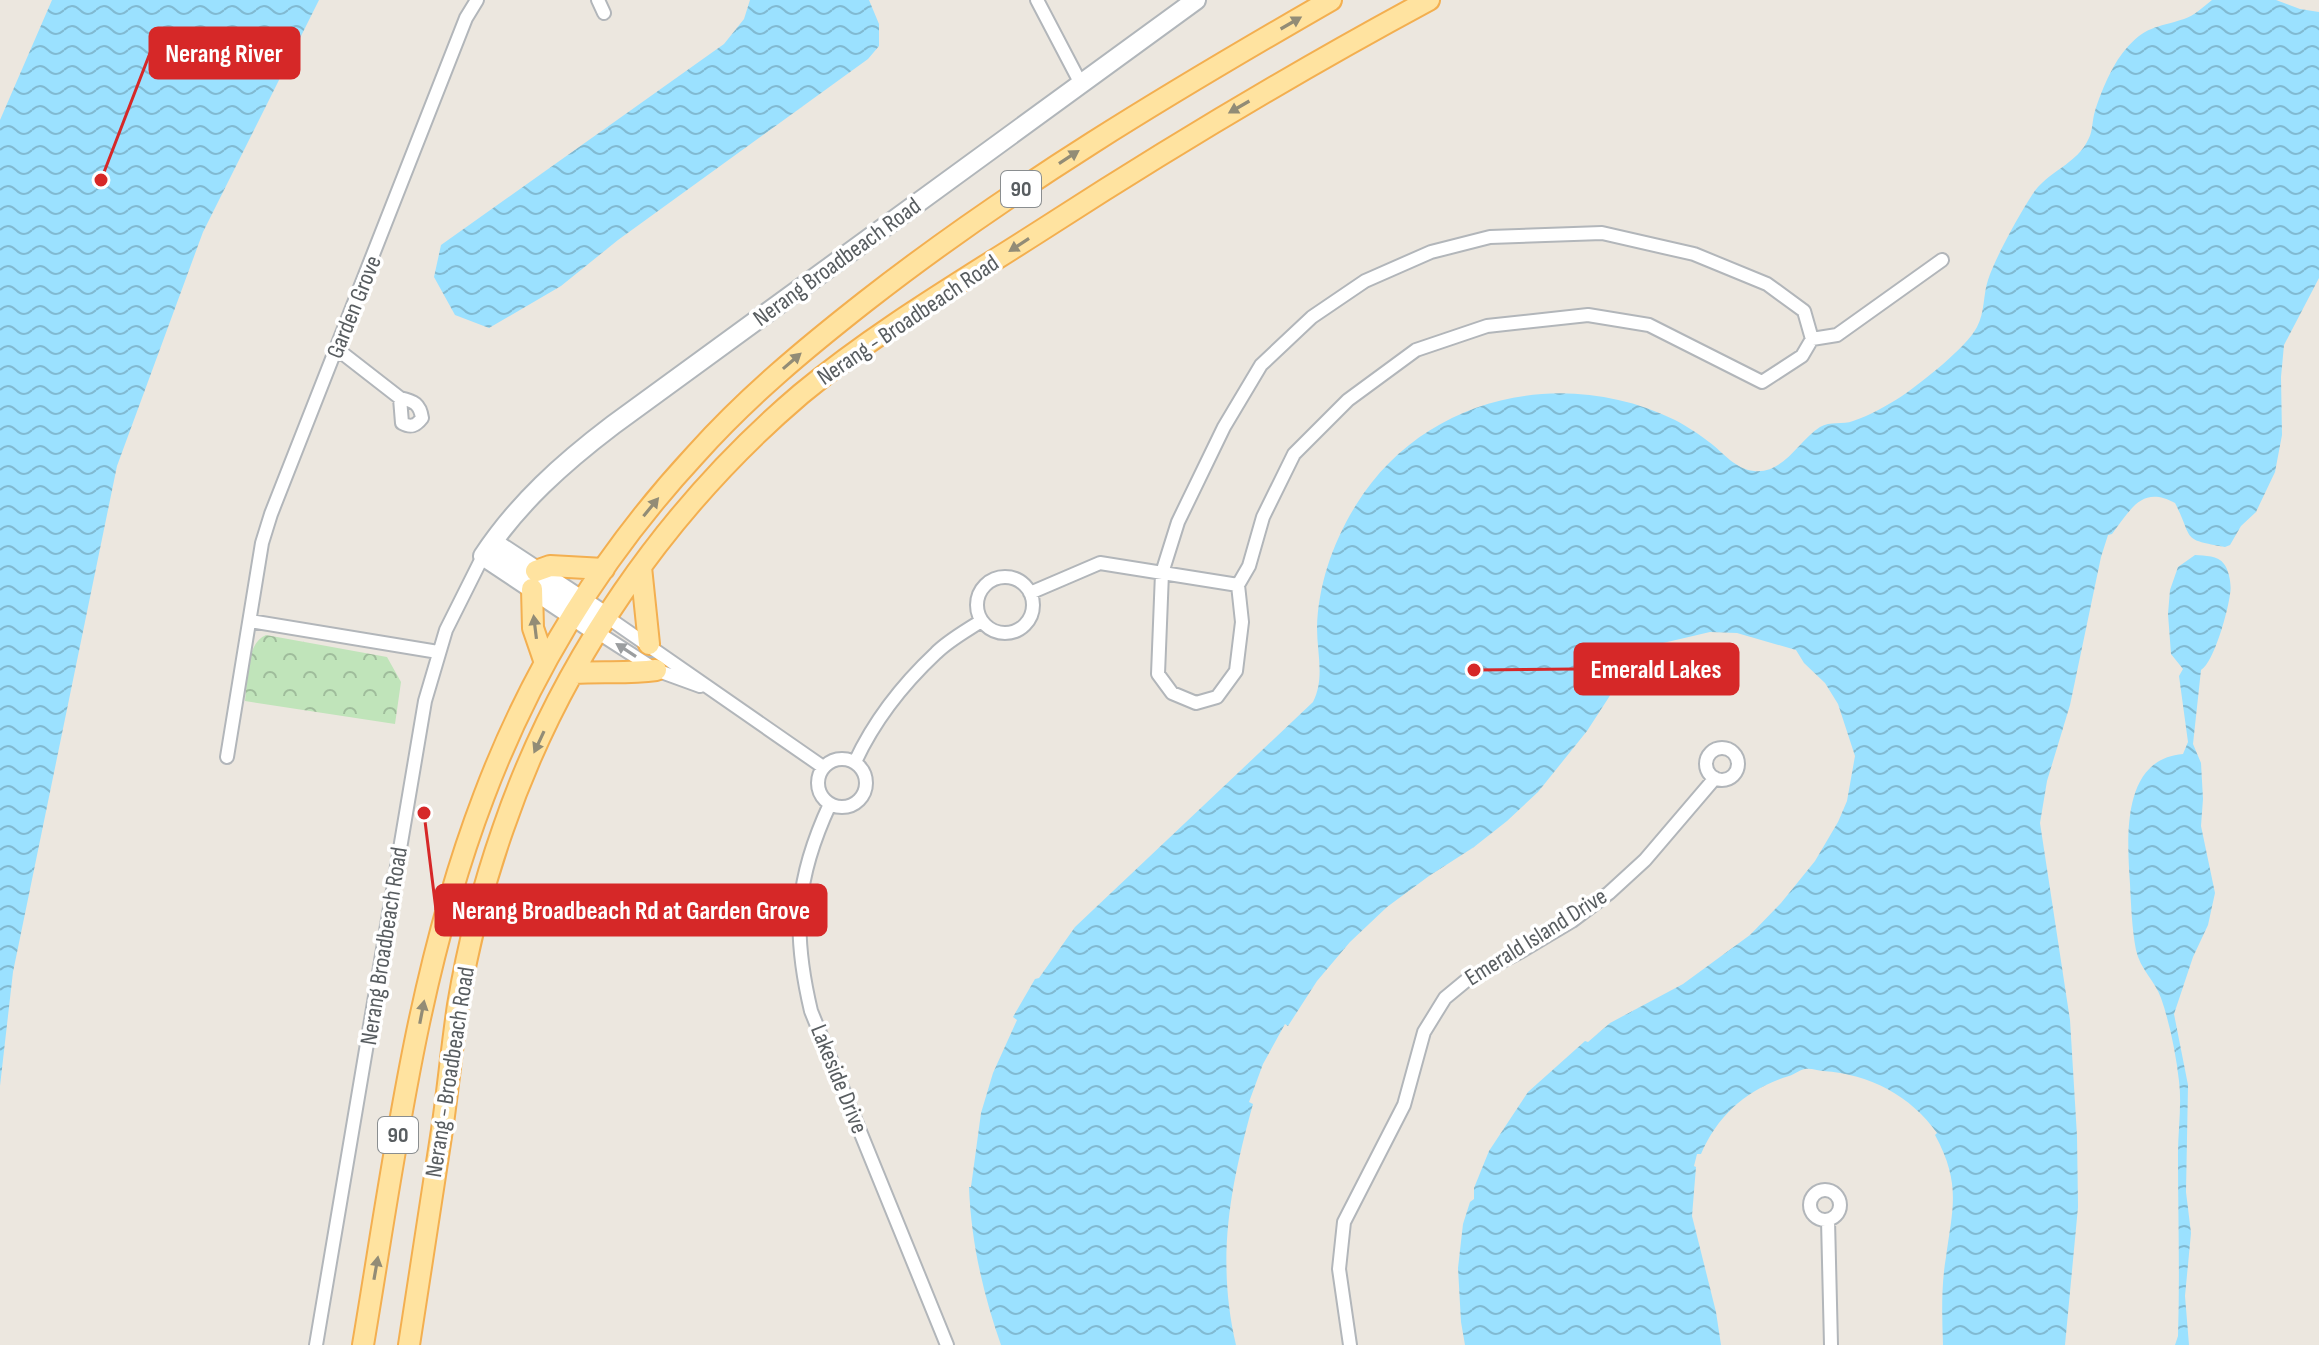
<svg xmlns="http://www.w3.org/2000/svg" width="2319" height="1345" font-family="'Sofia Sans Condensed',sans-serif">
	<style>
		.forest { fill: url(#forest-crowns) }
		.water { fill: url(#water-waves) }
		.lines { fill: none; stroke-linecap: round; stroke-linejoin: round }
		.street-casing { stroke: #b2b6ba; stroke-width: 16 }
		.secondary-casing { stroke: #b1b6ba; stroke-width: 22 }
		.primary-casing { stroke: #f3af50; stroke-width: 24 }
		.street { stroke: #fff; stroke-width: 12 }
		.secondary { stroke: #fff; stroke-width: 18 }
		.primary { stroke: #ffe3a0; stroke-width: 20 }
		.oneway { fill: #928c76 }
		.oneway2 { fill: #9b9ea0 }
		.labels { text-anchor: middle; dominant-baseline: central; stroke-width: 7; stroke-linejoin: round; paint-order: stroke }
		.shield { fill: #fff; stroke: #8a8e90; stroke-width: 2 }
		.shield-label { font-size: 22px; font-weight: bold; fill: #585d60 }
		.street-label { font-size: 24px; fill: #585d60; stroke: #fff }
		.leader { fill: none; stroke: #d62828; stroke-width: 3 }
		.callout-dot { fill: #d62828; stroke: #fff; stroke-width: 3 }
		.callout { fill: #d62828; stroke: #d62828; stroke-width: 3 }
		.callout-label { font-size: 26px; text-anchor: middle; font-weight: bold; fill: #fff }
	</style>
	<defs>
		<pattern id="forest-crowns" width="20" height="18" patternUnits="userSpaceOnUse" patternTransform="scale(2)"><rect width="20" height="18" fill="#c0e4ba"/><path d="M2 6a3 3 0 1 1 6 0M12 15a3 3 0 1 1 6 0" fill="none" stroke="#9fbc9b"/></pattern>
		<pattern id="water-waves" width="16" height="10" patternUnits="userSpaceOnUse" patternTransform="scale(2)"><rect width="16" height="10" fill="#9be1ff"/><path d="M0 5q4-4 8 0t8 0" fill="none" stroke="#81bad2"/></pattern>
	</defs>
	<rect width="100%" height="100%" fill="#ece7df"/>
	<path class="forest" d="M266 635 387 657 401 682 395 724 245 701C248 681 245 644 266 635Z"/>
	<path class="water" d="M52 0H319L203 232 117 466 13 972 0 1086V120Z
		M750 0H869L879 24V46L868 59 618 240 561 286 489 328 455 315 434 277 441 245 724 44 744 19Z
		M2212 0H2276L2300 9 2319 12V278L2284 345 2281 377 2282 435 2275 472 2256 512 2241 526 2230 545 2225 547C2180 539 2194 540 2175 503 2142 485 2131 509 2112 534L2108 535 2101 557 2070 705 2047 781 2040 823 2070 1020 2077 1136 2078 1207 2065 1345H1943C1942 1316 1941 1286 1946 1257 1953 1207 1961 1183 1935 1135L1937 1133C1911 1096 1870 1074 1823 1071 1817 1071 1812 1068 1805 1069 1799 1070 1795 1074 1789 1076 1747 1089 1718 1115 1701 1154H1697L1694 1166 1696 1167 1692 1216 1716 1312 1721 1345H1465L1461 1322 1458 1268 1463 1224 1470 1202 1474 1199V1188L1489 1151 1528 1092 1585 1041 1588 1042 1610 1023 1683 984 1750 935 1781 903 1815 861 1838 822 1847 801 1855 756 1838 704 1825 683 1804 663 1796 650 1737 633 1710 632 1663 643V646L1638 661 1622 677 1587 731 1538 792 1507 821 1474 847 1429 876 1387 907 1350 942 1317 981 1288 1026 1285 1024 1263 1064 1249 1102 1253 1104C1230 1187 1216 1259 1236 1345H1001C983 1294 971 1241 969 1187H971L981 1113 993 1073 1017 1020 1013 1017 1035 979 1039 978 1075 927 1313 702C1325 679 1317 653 1317 628 1318 585 1333 542 1356 505 1423 396 1562 365 1675 420 1686 426 1699 434 1709 442 1724 453 1735 469 1754 471 1784 474 1798 441 1820 427 1830 421 1843 425 1853 421 1869 416 1888 405 1902 396 1922 382 1966 348 1977 327 1985 312 1983 295 1988 280 1996 256 2018 217 2032 195 2047 171 2077 165 2089 138 2093 130 2092 120 2095 111 2101 92 2112 65 2125 50 2145 26 2156 28 2184 19 2194 16 2203 7 2212 0Z
		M2195 555C2205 556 2218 555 2224 564 2229 570 2232 586 2230 594 2228 611 2214 662 2201 670L2193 744 2201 763 2203 799 2201 826 2215 893 2208 925 2193 957 2174 1014 2188 1085 2186 1192 2191 1233 2185 1296 2189 1345H2175L2178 1336C2180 1275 2178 1215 2178 1154 2178 1130 2182 1105 2179 1081 2176 1054 2170 1024 2161 998 2155 981 2140 969 2136 950 2132 929 2131 905 2130 884 2127 838 2121 759 2183 754L2188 742 2179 676 2183 669 2171 654 2168 614 2170 590 2178 567Z"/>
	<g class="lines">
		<g class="street-casing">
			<path id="street" d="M598 0 604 13
				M1037 0 1081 84
				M1602 233 1694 254 1767 284 1804 311 1812 339 1802 356 1762 382 1649 325 1588 315 1487 326 1416 350 1348 400 1294 454 1263 517 1249 566 1238 585 1242 622 1236 671 1217 697 1196 703 1172 693 1158 674 1162 573 1178 522 1224 427 1261 365 1312 317 1365 281 1431 252 1490 237Z
				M1812 339 1837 335 1942 260
				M337 349 400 398C414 401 420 404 422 418 416 426 411 428 402 423L400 398
				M977 605a28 28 0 1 1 56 0a28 28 0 1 1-56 0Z
				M1030 593 1100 563 1238 585
				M607 617 823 767
				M250 621 438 652
				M597 632 656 670 700 686
				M1706 764a16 16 0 1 1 32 0a16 16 0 1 1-32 0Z
				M227 757 262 543 271 514 466 18 477 0
				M818 783a24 24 0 1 1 48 0a24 24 0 1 1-48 0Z
				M855 762C874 721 903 684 936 653 949 640 966 631 981 621
				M830 804C795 879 792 931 811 1011L947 1345
				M1810 1205a15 15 0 1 1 30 0a15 15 0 1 1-30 0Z
				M1828 1220 1831 1345
				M316 1345 425 701 446 630 483 556
				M1350 1345 1339 1269 1344 1222 1404 1105 1424 1032 1445 998 1468 979 1520 952 1572 921 1609 893 1645 860 1715 778"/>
		</g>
		<g class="secondary-casing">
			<path id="secondary" d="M493 542 607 617
				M597 632 483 556C518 503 563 463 613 425L1196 0"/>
		</g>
		<g class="primary-casing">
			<path id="primary" d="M641 567 649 644
				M536 571 550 566 604 569
				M532 589 533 628 545 663
				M574 673C602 671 628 674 656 670
				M363 1345C394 1161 417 971 484 796 532 669 604 553 696 454 747 397 806 348 866 301 1012 187 1171 92 1331 0
				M409 1345C420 1273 431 1202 442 1130 448 1089 452 1046 458 1005 468 945 483 886 503 829 560 662 667 508 801 394 878 330 964 280 1048 226 1172 146 1299 70 1429 0"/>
		</g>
		<use href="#street" class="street"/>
		<use href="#secondary" class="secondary"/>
		<use href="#primary" class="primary"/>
	</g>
	<defs><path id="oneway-solid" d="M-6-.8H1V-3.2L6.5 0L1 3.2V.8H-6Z" transform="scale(2)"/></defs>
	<g class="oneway">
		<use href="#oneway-solid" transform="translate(1291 23) rotate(-30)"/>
		<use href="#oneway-solid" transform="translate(1239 107) rotate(150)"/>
		<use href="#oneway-solid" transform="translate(1069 157) rotate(-33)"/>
		<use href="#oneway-solid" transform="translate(1019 245) rotate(147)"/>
		<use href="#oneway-solid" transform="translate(792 361) rotate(-41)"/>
		<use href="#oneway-solid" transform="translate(651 507) rotate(-51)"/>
		<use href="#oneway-solid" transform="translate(535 627) rotate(-97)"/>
		<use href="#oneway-solid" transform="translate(539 742) rotate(115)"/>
		<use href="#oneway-solid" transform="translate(422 1012) rotate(-79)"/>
		<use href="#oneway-solid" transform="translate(376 1268) rotate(-80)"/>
	</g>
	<use class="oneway2" href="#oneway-solid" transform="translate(626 650) rotate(-147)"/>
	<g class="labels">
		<g class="shield">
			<rect x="1001" y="171" width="40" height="36" rx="6"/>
			<rect x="378" y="1117" width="40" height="36" rx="6"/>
		</g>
		<g class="shield-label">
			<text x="1021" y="189">90</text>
			<text x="398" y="1135">90</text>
		</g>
		<g class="street-label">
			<text transform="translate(837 262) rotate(-36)">Nerang Broadbeach Road</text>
			<text transform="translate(354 307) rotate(-68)">Garden Grove</text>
			<text transform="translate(908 320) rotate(-34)">Nerang - Broadbeach Road</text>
			<text transform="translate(1536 937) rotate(-32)">Emerald Island Drive</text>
			<text transform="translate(384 946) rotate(-81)">Nerang Broadbeach Road</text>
			<text transform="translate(450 1072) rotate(-81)">Nerang - Broadbeach Road</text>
			<text transform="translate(839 1079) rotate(68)">Lakeside Drive</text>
		</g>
	</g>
	<path class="leader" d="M101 180L150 53M1474 670L1575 669M424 813L436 910"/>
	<g class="callout-dot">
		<circle cx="101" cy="180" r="8"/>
		<circle cx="1474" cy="670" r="8"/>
		<circle cx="424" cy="813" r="8"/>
	</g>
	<g class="callout">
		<rect x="150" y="28" width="149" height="50" rx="8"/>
		<rect x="1575" y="644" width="163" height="50" rx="8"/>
		<rect x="436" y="885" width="390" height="50" rx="8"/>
	</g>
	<g class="callout-label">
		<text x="224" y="62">Nerang River</text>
		<text x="1656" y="678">Emerald Lakes</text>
		<text x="631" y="919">Nerang Broadbeach Rd at Garden Grove</text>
	</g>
</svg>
